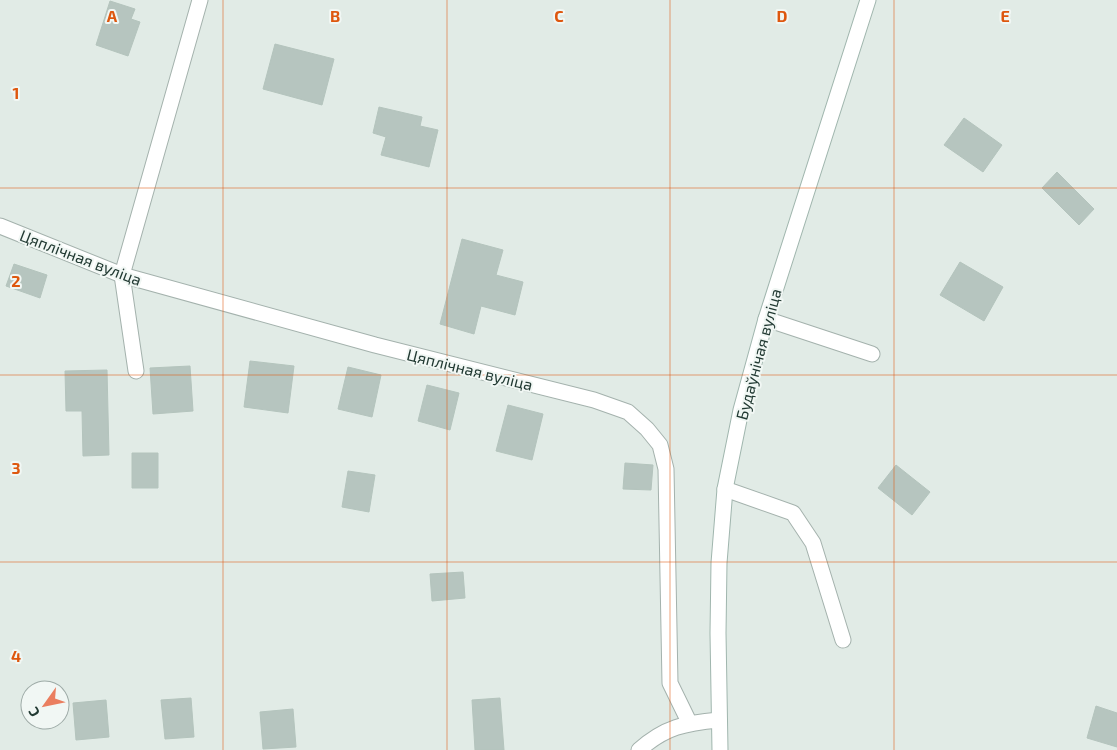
<svg xmlns="http://www.w3.org/2000/svg" width="1117" height="750" font-family="'Exo 2',sans-serif">
	<style>
		.building { fill: #b6c5bf; stroke: #b4c4bd }
		.lines { fill: none; stroke-linecap: round; stroke-linejoin: round }
		.service-casing { stroke: #a4b2ad; stroke-width: 17 }
		.minor-casing { stroke: #a4b2ad; stroke-width: 17 }
		.secondary-casing { stroke: #a0b6ae; stroke-width: 17 }
		.service { stroke: #fff; stroke-width: 15 }
		.minor { stroke: #fff; stroke-width: 15 }
		.secondary { stroke: #fff; stroke-width: 15 }
		.grid { fill: none; stroke: #de570e; stroke-width: 1; stroke-opacity: 0.55 }
		.labels { text-anchor: middle; dominant-baseline: central; stroke-width: 4; stroke-linejoin: round; paint-order: stroke }
		.street-label { font-size: 16px; fill: #223a33; stroke: #f1f7f4 }
		.grid-label { font-size: 16px; text-anchor: middle; font-weight: bold; fill: #de570e; stroke: #f1f7f4; stroke-width: 4; stroke-linejoin: round; paint-order: stroke }
	</style>
	<rect width="100%" height="100%" fill="#e1ebe6"/>
	<path class="building" d="M110 1 135 9 131 19 140 22 128 56 96 45Z
		M275 44 334 59 322 105 263 89Z
		M379 107 422 117 420 126 438 130 429 167 381 155 386 137 373 133Z
		M964 118 1002 145 983 172 944 145Z
		M1057 172 1094 209 1079 225 1042 188Z
		M462 239 503 250 496 275 523 282 515 315 481 306 474 334 440 324Z
		M960 262 1003 287 984 321 940 295Z
		M14 264 47 275 40 298 6 286Z
		M250 361 294 366 288 413 244 407Z
		M190 366 193 411 153 414 150 368Z
		M348 367 381 375 372 417 338 409Z
		M107 370 109 455 83 456 82 411H66L65 371Z
		M427 385 459 393 450 430 418 421Z
		M508 405 543 414 532 460 496 451Z
		M132 453H158V488H132Z
		M625 463 653 465 651 490 623 489Z
		M896 465 930 492 912 515 878 488Z
		M348 471 375 475 369 512 342 507Z
		M463 572 465 598 432 601 430 574Z
		M191 698 194 737 165 739 161 700Z
		M500 698 504 750H475L472 700Z
		M106 700 109 737 76 740 73 703Z
		M1096 706 1117 713V747L1087 738Z
		M293 709 296 747 263 749 260 712Z"/>
	<g class="lines">
		<g class="service-casing">
			<path id="service" d="M766 319 872 354
				M136 371 122 275 200 0
				M725 489 793 513 813 543 843 640"/>
		</g>
		<g class="minor-casing">
			<path id="minor" d="M0 226 122 275 375 345 594 400 628 412 647 429 660 445 666 469 670 683 689 722
				M639 750C665 727 685 723 719 720"/>
		</g>
		<g class="secondary-casing">
			<path id="secondary" d="M720 750 718 633 719 563 725 489 741 410 766 319 868 0"/>
		</g>
		<use href="#service" class="service"/>
		<use href="#minor" class="minor"/>
		<use href="#secondary" class="secondary"/>
	</g>
	<path class="grid" d="M223 0V750M447 0V750M670 0V750M894 0V750M0 188H1117M0 375H1117M0 562H1117"/>
	<g class="labels">
		<g class="street-label">
			<text transform="translate(81 257) rotate(21)">Цяплічная вуліца</text>
			<text transform="translate(758 354) rotate(-75)">Будаўнічая вуліца</text>
			<text transform="translate(470 369) rotate(14)">Цяплічная вуліца</text>
		</g>
	</g>
	<g class="grid-label">
		<text x="112" y="22">A</text>
		<text x="335" y="22">B</text>
		<text x="559" y="22">C</text>
		<text x="782" y="22">D</text>
		<text x="1005" y="22">E</text>
		<text x="16" y="99">1</text>
		<text x="16" y="287">2</text>
		<text x="16" y="474">3</text>
		<text x="16" y="662">4</text>
	</g>
	<g transform="translate(45 705) rotate(237)"><circle r="24" fill="#f1f7f4" stroke="#9eaba7"/>
	<path d="M0-4L9 19L0 12L-9 19Z" fill="#ea7e5f"/>
	<text y="-8" font-size="14" font-weight="bold" text-anchor="middle" fill="#223a33">С</text>
	</g>
</svg>
